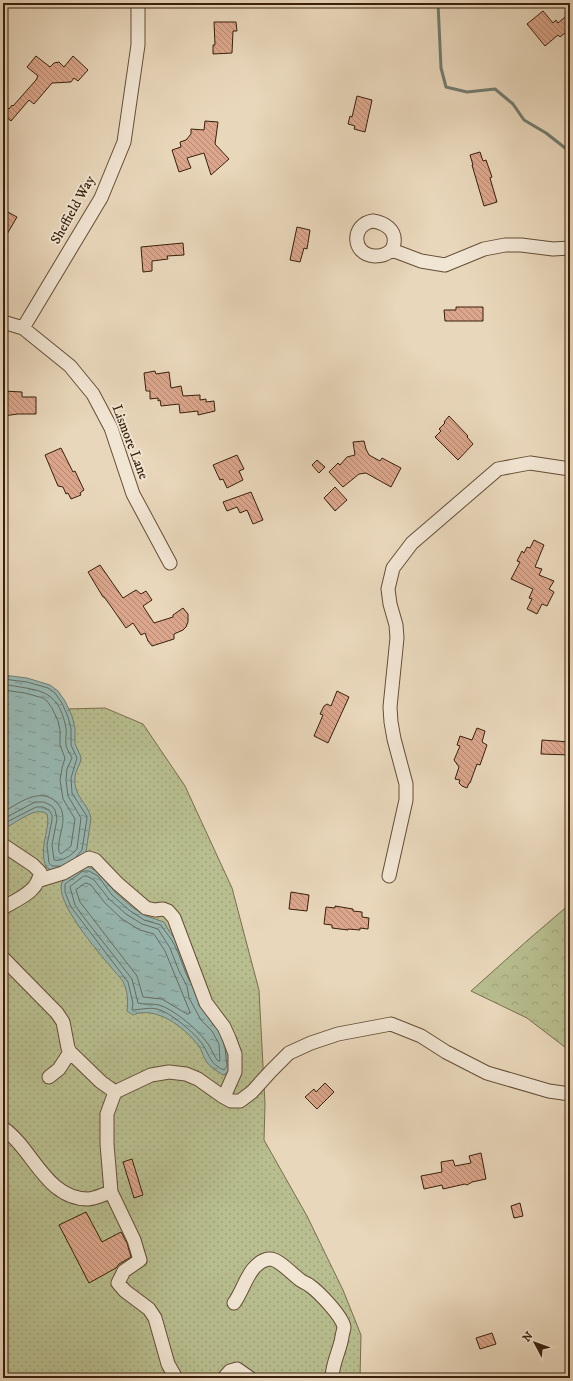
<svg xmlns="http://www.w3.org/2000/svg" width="573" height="1381" font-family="'IM FELL DW Pica',serif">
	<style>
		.grass { fill: url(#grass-dots); stroke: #786f4c }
		.park { fill: url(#park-crowns); stroke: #786f4c }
		.water { fill: url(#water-ripples); stroke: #717c70 }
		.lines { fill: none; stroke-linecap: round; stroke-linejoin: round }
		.shore { stroke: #686c5f; stroke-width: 1 }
		.stream { stroke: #717c70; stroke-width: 3 }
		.building { fill: url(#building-back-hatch); stroke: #38200a }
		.minor-casing { stroke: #644e36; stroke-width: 15 }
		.minor { stroke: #f1e5d3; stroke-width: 13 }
		.labels { text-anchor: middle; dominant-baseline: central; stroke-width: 4; stroke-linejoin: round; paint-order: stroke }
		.street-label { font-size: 14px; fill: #38200a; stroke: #f1e5d3 }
	</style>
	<defs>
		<pattern id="grass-dots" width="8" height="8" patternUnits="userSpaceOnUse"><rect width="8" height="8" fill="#b8be8f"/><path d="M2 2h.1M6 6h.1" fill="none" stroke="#9fa37a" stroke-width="1.8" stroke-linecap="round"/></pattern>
		<pattern id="park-crowns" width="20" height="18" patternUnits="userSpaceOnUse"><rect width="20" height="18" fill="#b8be8f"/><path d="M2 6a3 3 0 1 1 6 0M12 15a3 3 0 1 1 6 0" fill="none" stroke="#9fa37a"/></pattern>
		<pattern id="water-ripples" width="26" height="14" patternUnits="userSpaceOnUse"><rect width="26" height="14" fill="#97b9b4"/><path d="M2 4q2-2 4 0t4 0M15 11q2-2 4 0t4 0" fill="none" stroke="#7c9691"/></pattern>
		<pattern id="building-back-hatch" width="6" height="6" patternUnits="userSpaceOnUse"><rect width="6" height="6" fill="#dba68c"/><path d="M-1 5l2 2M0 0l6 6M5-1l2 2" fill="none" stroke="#b38771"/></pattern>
	</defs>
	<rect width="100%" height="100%" fill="#e9d7bb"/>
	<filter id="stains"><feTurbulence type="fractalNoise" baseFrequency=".005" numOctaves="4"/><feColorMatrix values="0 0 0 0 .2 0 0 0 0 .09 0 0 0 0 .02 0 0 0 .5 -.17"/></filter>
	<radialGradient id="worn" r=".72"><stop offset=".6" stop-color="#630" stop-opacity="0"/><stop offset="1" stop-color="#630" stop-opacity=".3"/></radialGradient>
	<path class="grass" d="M3 679 66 709 105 708 143 724 185 786 232 888 259 990 265 1104 264 1140 307 1216 343 1290 361 1335 360 1378H3Z"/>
	<path class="park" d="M570 904V1051L527 1018 471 991 529 939Z"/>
	<path class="water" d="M3 675 27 678 50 685 58 691 65 701 72 716 75 728V744L81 757C81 765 75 770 75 778 73 796 88 803 91 818L86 852C78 865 64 867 51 870L46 867C38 847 51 829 47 814 34 805 16 825 3 828Z
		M82 867H89L100 873 115 892 132 907 146 916 164 922 169 931 178 943 228 1042 231 1066 226 1074 223 1075C217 1071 208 1066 205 1059 202 1054 202 1050 198 1045 185 1028 156 1005 133 1015L127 1011C128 1003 128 992 124 984 122 978 115 973 111 967 98 952 54 901 62 882Z"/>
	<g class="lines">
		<path class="shore" d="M3 679 27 682 48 688 55 693 62 703 68 717 71 729V745L77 758 71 778 72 793 86 815 87 818 82 850 76 857
			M3 684C36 691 58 686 66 728 67 733 65 738 66 744 66 749 70 753 72 758L67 769 66 780 68 796 81 818 77 849C72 855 62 862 54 860L52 845 57 819 55 810 52 806 44 802H35L3 819
			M3 690 25 693 43 698 47 701 52 708 58 721 60 730V745L65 758 62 768 60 780 63 799 75 819 71 846 61 854 59 852C57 841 63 830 63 819 63 811 60 805 54 800 37 788 18 804 3 812
			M3 824 36 807H43L49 810 52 815V820L47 845 49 863 52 866H60
			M84 876H87L94 880 109 899 126 914 142 924 158 929 170 948 179 971 187 986 189 998 201 1020 212 1031 219 1044 220 1061H218C212 1054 211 1046 205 1040 196 1028 173 1009 159 1005 152 1003 144 1005 138 1003L132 979 82 915 75 905 70 887Z
			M86 883 91 885 105 903 122 919 140 930 154 934 165 951 190 1012 189 1014H187L162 999 143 997 137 976 80 902 76 890Z
			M190 982C184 970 181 958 175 946 172 939 165 932 161 925L144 920 129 910 112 895 98 876 89 871H83L65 884V892L71 907 128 982 133 1003 132 1010C140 1010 148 1007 157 1009 170 1012 195 1033 203 1045 210 1056 210 1064 224 1070L227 1066 225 1048"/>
		<path class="stream" d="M438 3 441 68 446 87 467 92 495 89 513 104 524 120 546 133 569 151 570 154"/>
	</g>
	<path class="building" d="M543 11 553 23 556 20 558 23 570 13V38L565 33 560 37 558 35 545 46 527 24Z
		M214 22H236L237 31H233L232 53 213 54V45H215Z
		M36 56 50 67 54 63 59 62 64 67 73 56 88 70 78 81 74 78 71 82 52 83 34 104 29 100 11 121 3 114V104L9 109 12 105 13 106 36 80 38 76 27 67Z
		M357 96 372 100 365 132 354 129 355 126 348 124 350 116 352 117Z
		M205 121 218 122 215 144 229 159 211 175 204 153 187 158 191 168 179 172 172 150 181 147 180 142 186 140 191 134V129L204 130Z
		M480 152 483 161 486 160 492 177 490 178 497 202 484 206 472 165H473L470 155Z
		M6 211 17 217 3 241V216Z
		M297 227 310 230 307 249 304 248 300 262 290 260Z
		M183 243 184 255 167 256 168 259 152 261V271L143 272 141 247Z
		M456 307H483V321H445L444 310H456Z
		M155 371 156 374 169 372 171 388 181 386 183 396 200 395V400L206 399V402L214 401 215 411 198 415V411L180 413 179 404 161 406 160 400 158 401V398L150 399V391H146L144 373Z
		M3 391 22 392V397H36V414H18L3 416Z
		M449 416 468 436 467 437 473 444 458 460 435 437 441 431 439 429 445 423 444 422Z
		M364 441 366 449 369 455 380 461 382 458 401 468 391 487 366 473 359 474 343 487 329 472 338 463 340 465 347 457 355 455 353 442Z
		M61 448 73 472 75 471 84 490 80 493 81 495 71 499 68 493 66 494 63 487 58 486 45 455Z
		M237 455 244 469 239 471 243 480 227 488 223 479 220 480 213 465Z
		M317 460 325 467 319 473 312 465Z
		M335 487 347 500 335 511 324 498Z
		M251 492 263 520 253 524 247 510 240 513 237 507 227 511 223 502Z
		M534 540 544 545 535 567 542 569 539 575 554 581 549 589 554 592 547 606 542 604 537 614 527 609 532 599 529 598 533 589 511 579 520 562 517 561 522 551 524 553 527 547 530 548Z
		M100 565 123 598 136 590 141 594 146 591 152 600 143 606 154 623 173 617V615L183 608 188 614V622L186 627 183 630 174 634V639L152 646 148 641 145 633 141 635 133 623 126 628 110 605 104 597H103L88 572Z
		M337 691 349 697 328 743 314 736 323 715 320 714 324 706 327 704 331 706Z
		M477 728 485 731 482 742 487 745 480 765 477 764 470 783H469L467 788 462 786 459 783 460 780 455 779 459 767 454 760 460 746 457 745 460 736 472 740Z
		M542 740 570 742V755L541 754Z
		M291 892 309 895 307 911 289 909Z
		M335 906 353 909V911L362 912V917L369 918 368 929 360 928V930L348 929V930L332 928V925L324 924 326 907 335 908Z
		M325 1083 334 1092 317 1109 305 1097 314 1089 316 1092Z
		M481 1153 486 1179 472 1182 467 1185 465 1184 443 1189 442 1185 424 1189 421 1176 442 1172 441 1162 453 1160 455 1166 471 1163 469 1156Z
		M132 1159 143 1195 134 1198 123 1162Z
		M520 1203 523 1216 514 1218 511 1206Z
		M86 1212 102 1242 121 1232 127 1243 131 1257 119 1264 116 1268 89 1283 59 1225Z
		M492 1333 496 1344 480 1349 476 1338Z"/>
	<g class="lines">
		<g class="minor-casing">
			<path id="minor" d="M373 221C385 223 396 230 394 243 393 247 393 249 390 251 386 255 381 256 375 256 351 255 351 224 373 221Z
				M392 250 421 261 445 265 484 249 505 245H521L553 249 570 248
				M3 322 23 328 70 366 93 394 111 428 133 494 170 563
				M23 328 101 198 124 142 138 45V3
				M3 845 33 865 40 872C39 892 17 899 3 908
				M389 876 406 800V784L394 739 391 722 390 707 397 638 396 625 390 604 388 589 393 568 412 543 498 469 530 463 570 469
				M40 880 63 873 89 858 95 860 118 884 146 908 155 910 163 909 168 911 174 918 206 1003 224 1027 229 1038 235 1054V1072L224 1097
				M3 958 57 1013 63 1022 68 1048 70 1052 59 1069 49 1077
				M70 1052 101 1082 115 1092 107 1114V1144L111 1192 134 1240 140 1260 124 1271 118 1283 125 1291 149 1309 155 1318 168 1364 176 1378
				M115 1092 151 1075 169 1072 186 1074 198 1079 222 1096 231 1101H240L252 1092 271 1071 289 1053 311 1043 338 1034 391 1024 421 1036 446 1052 487 1073 549 1091 570 1094
				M3 1128C33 1149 46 1199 88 1199 95 1199 104 1194 111 1192
				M234 1303C244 1290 249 1262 269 1259 278 1258 292 1274 299 1279 302 1282 306 1283 309 1285 319 1292 342 1316 344 1327 344 1330 342 1334 342 1337 340 1350 332 1364 332 1378
				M224 1378 230 1371 237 1369 250 1378"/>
		</g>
		<use href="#minor" class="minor"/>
	</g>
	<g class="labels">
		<g class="street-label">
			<text transform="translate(73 210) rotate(-61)">Sheffield Way</text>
			<text transform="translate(130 442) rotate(69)">Lismore Lane</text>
		</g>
	</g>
	<rect width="573" height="1381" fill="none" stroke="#e9d7bb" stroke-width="16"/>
	<rect x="4" y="4" width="565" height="1373" fill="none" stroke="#38200a" stroke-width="2"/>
	<rect x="8" y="8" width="557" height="1365" fill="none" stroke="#38200a"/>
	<g transform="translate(535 1343) rotate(311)" stroke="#f1e5d3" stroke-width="3" paint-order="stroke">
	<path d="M0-3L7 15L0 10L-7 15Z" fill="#38200a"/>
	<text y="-6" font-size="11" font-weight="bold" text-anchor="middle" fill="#38200a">N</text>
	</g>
	<rect width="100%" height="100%" filter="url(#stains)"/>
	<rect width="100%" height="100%" fill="url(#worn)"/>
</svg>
